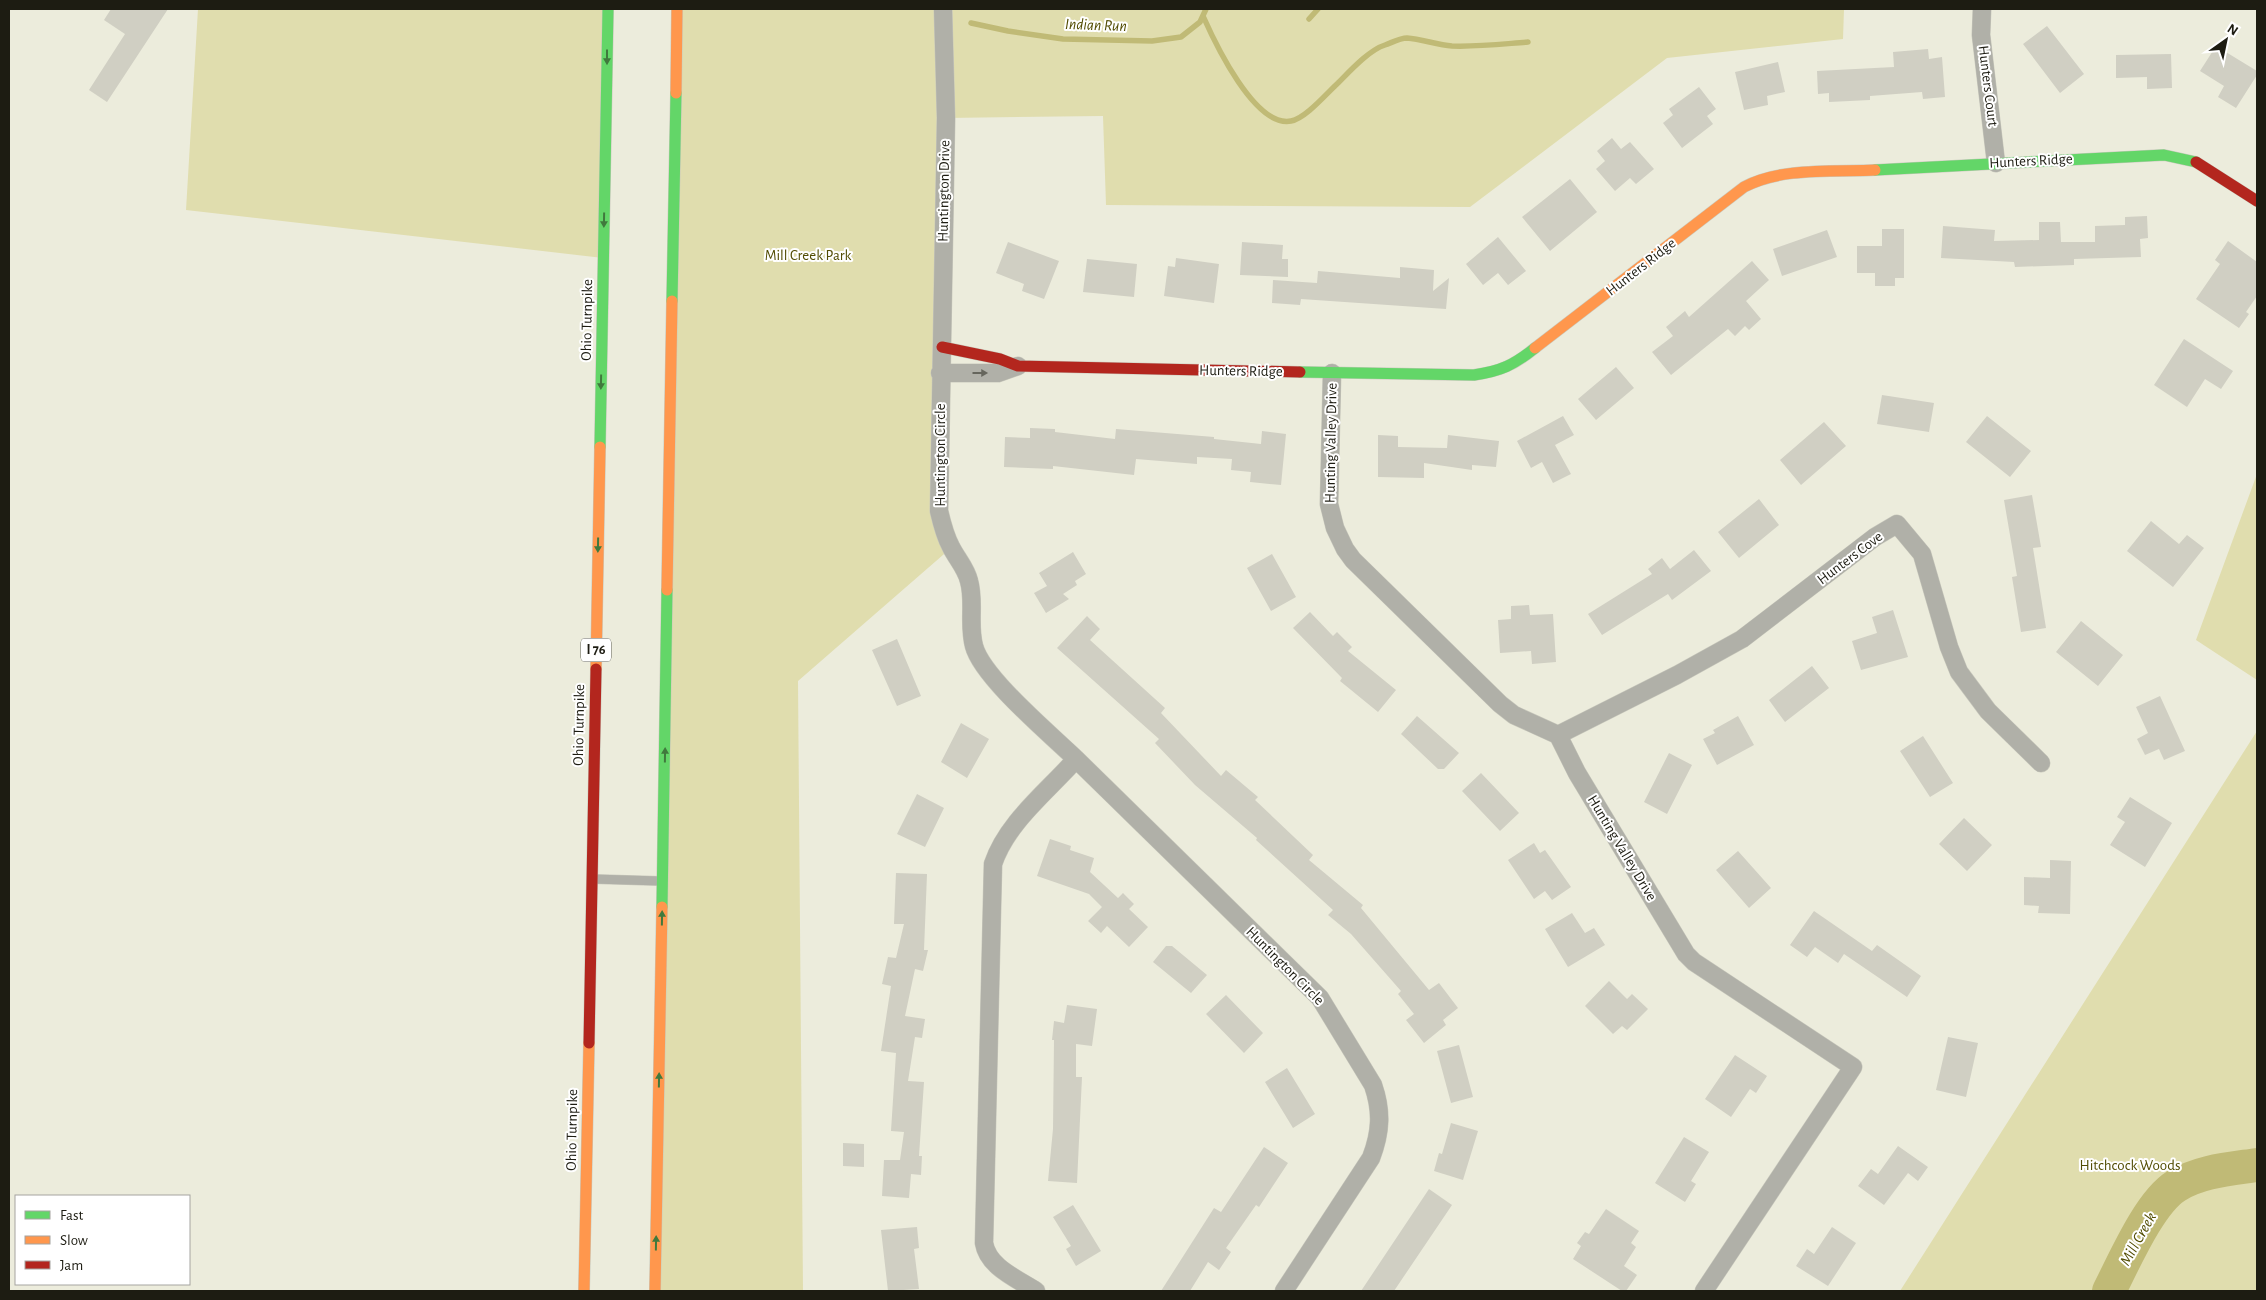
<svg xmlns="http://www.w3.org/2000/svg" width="2266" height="1300" font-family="'Alegreya Sans',sans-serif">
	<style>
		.green { fill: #e0ddae }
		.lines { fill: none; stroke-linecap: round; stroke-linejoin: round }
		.stream { stroke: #c0ba76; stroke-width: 5.5 }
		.river { stroke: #c0ba76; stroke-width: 34 }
		.building { fill: #d0cfc3 }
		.lane-casing { stroke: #c9c9bd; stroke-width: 10 }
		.street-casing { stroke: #c9c9bd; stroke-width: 19 }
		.fast-casing { stroke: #c9c9bd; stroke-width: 12 }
		.slow-casing { stroke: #c9c9bd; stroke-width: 12 }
		.jam-casing { stroke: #c9c9bd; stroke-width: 12 }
		.lane { stroke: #b0b0a8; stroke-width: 9 }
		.street { stroke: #b0b0a8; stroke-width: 18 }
		.fast { stroke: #63d668; stroke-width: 11 }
		.slow { stroke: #ff974d; stroke-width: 11 }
		.jam { stroke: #b3261e; stroke-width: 11 }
		.oneway { fill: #40793d }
		.oneway2 { fill: #66665d }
		.labels { text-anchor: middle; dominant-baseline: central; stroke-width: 4; stroke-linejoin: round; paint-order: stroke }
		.shield { fill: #fff; stroke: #616059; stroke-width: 1 }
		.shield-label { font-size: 14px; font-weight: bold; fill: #1d1c12 }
		.street-label { font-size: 15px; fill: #1d1c12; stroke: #fff }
		.park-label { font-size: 15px; fill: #524c02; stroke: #fff }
		.water-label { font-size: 16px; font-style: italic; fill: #524c02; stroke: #fff }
	</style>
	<rect width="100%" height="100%" fill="#ececdc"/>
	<path class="green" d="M198 9H608L603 258 186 210Z
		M677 9H1844L1843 39 1667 58 1470 207 1106 205 1103 116 946 118 939 511 951 548 798 681 803 1291H655Z
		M2257 474V680L2196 640Z
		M2257 731V1291H1900Z"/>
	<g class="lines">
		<path class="stream" d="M1203 16C1215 43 1255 128 1291 121 1305 119 1327 93 1338 83 1350 71 1369 50 1385 45 1391 43 1400 38 1407 38 1422 39 1437 45 1452 46 1477 47 1502 44 1528 42
			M1309 19 1318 9
			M971 23 1008 31 1063 39 1152 41 1181 37 1200 22 1206 9"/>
		<path class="river" d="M2109 1291C2124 1262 2149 1203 2176 1186 2200 1171 2230 1169 2257 1165"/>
	</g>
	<path class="building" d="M111 9H168L107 102 89 90 125 34 104 20Z
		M2047 26 2084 74 2060 93 2023 44Z
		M2216 46 2257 71V75L2236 108 2218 97 2224 86 2200 71Z
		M1928 49 1929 59 1942 57 1945 97 1923 99 1922 92 1870 96V100L1829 102V93L1818 94 1817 71 1894 67 1893 52Z
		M2171 54 2172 88 2147 89V77L2116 78V55Z
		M1778 62 1785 92 1767 96 1768 105 1744 110 1735 72Z
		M1699 87 1716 109 1707 116 1713 124 1682 148 1663 123 1673 115 1669 109Z
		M1612 138 1621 149 1630 142 1654 169 1636 184 1630 178 1615 191 1596 169 1605 161 1597 151Z
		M1570 179 1597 212 1550 251 1522 217Z
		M2147 216 2148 238 2140 239 2141 257 2074 259V265L2015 267 2014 262 1941 258 1943 226 1995 230 1994 241 2039 240V222H2060L2061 242H2095V226L2125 225V217Z
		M1882 229H1904V278H1895V286H1875V273H1857V246H1882Z
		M1827 230 1837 257 1782 276 1773 249Z
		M1498 237 1526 271 1508 285 1498 273 1483 285 1466 264Z
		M2228 241 2257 262V296L2246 312 2249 314 2239 328 2196 299 2220 264 2215 260Z
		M1008 242 1059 261 1044 299 1022 291 1024 284 996 273Z
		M1242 242 1283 245 1282 259H1288V277L1240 275Z
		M1176 258 1219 264 1214 303 1164 296 1168 266 1175 267Z
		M1087 259 1137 264 1134 297 1083 292Z
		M1752 261 1769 280 1746 301 1761 319 1749 330 1745 326 1735 336 1728 329 1671 375 1652 352 1673 336 1666 327 1685 311 1689 317Z
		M1400 267 1434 270 1433 291 1449 278 1446 309 1301 299 1300 305 1272 303 1273 280 1317 283 1318 271 1400 278Z
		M2184 339 2233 371 2221 389 2205 379 2187 407 2154 385Z
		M1616 367 1634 388 1596 420 1578 399Z
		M1882 395 1934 403 1929 432 1877 424Z
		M1563 416 1574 435 1555 445 1571 474 1553 483 1542 462 1531 468 1517 441Z
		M1987 416 2031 451 2010 477 1966 442Z
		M1824 422 1846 446 1801 485 1780 460Z
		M1030 428 1055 429V432L1115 439 1116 429 1214 437V439L1261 444 1262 431 1286 434 1281 485 1250 482 1251 472 1231 470 1232 459 1197 457V464L1136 459 1134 475 1053 466V469L1004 467 1005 437 1030 438Z
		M1378 435 1398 436V447L1447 448 1448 435 1499 441 1496 467 1472 465V470L1424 463V478L1378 477Z
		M2032 495 2041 547 2033 548 2046 628 2021 632 2012 577 2017 576 2004 500Z
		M1759 499 1779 525 1739 558 1718 532Z
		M2151 521 2179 544 2187 535 2204 548 2173 587 2127 551Z
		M1694 550 1711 571 1672 600 1668 594 1602 635 1588 614 1652 574 1648 569 1662 558 1670 569Z
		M1073 552 1086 574 1075 581 1077 585 1063 594 1069 599 1046 613 1034 593 1047 586 1039 573Z
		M1272 554 1296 597 1271 611 1247 568Z
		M1529 605 1530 615 1553 614 1556 662 1532 664 1531 651 1500 653 1498 620 1511 619V606Z
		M1893 610 1908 657 1861 670 1852 641 1877 633 1872 617Z
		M1310 612 1333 636 1337 632 1352 647 1348 651 1396 690 1378 712 1340 681 1342 678 1293 628Z
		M1087 616 1100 629 1090 640 1165 708 1161 713 1221 776 1226 770 1258 797 1255 800 1313 855 1309 860 1363 905 1361 908 1429 990 1439 983 1458 1008 1443 1020 1446 1025 1424 1043 1406 1020 1414 1014 1398 994 1401 991 1351 934 1328 915 1333 910 1256 840 1257 838 1195 785 1155 743 1159 739 1057 648Z
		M2081 621 2123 655 2098 686 2056 652Z
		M897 639 921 696 897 706 872 650Z
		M1812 666 1829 688 1785 722 1769 700Z
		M2160 696 2185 751 2164 760 2159 749 2145 755 2137 739 2148 733 2136 707Z
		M1417 716 1459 753 1444 769H1438L1401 734Z
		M1738 716 1754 745 1717 765 1703 739 1715 733 1713 730Z
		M961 723 989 739 967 778 941 762Z
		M1923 736 1953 783 1930 797 1900 751Z
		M1669 753 1692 765 1667 814 1644 802Z
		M1481 773 1519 813 1500 831 1462 791Z
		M917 794 944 808 925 847 897 834Z
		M2130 797 2172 823 2145 867 2110 845 2125 822 2117 817Z
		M1964 818 1992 845 1967 871 1939 844Z
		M1050 839 1071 846 1070 850 1094 858 1090 872 1118 898 1123 893 1134 904 1129 909 1148 927 1129 947 1107 926 1101 933 1088 921 1102 907 1089 894 1037 876Z
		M1534 843 1540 853 1545 850 1571 887 1552 900 1545 891 1534 899 1508 860Z
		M1738 851 1771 888 1749 908 1716 870Z
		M2050 860 2071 861 2070 914 2038 913 2039 906 2024 905V877L2050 878Z
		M896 873 927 874 924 950H928L923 971 915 969 905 1016 925 1019 922 1038 915 1037 908 1081 924 1082 919 1156H922L921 1175 911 1174 909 1198 882 1196 884 1160H900L904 1132 891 1131 896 1053 881 1051 891 986 882 984 888 957 896 958 904 924H894Z
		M1814 911 1872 951 1877 945 1921 976 1907 997 1844 954 1838 963 1815 947 1807 957 1790 945Z
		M1572 913 1585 933 1594 928 1605 945 1568 967 1545 929Z
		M1166 946H1172L1207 975 1191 993 1153 962Z
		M1609 981 1627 999 1632 994 1648 1009 1627 1030 1622 1026 1613 1034 1585 1006Z
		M1226 995 1263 1033 1244 1053 1206 1014Z
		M1067 1005 1097 1009 1092 1046 1076 1044V1077H1082L1077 1183 1048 1181 1053 1129 1054 1040H1052L1054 1021 1064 1023Z
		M1948 1037 1978 1043 1966 1097 1936 1090Z
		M1459 1045 1473 1097 1451 1103 1437 1051Z
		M1735 1055 1767 1076 1756 1093 1750 1089 1731 1117 1705 1099Z
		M1287 1068 1315 1114 1293 1128 1265 1082Z
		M1451 1123 1478 1131 1463 1180 1434 1171 1439 1153 1442 1154Z
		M1684 1137 1709 1152 1691 1181 1696 1184 1685 1202 1655 1183Z
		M843 1143 864 1144V1167L843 1166Z
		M1898 1146 1928 1167 1918 1181 1908 1173 1884 1205 1858 1186 1871 1169 1878 1174Z
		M1264 1147 1288 1163 1259 1207 1256 1205 1226 1248 1231 1252 1219 1270 1208 1262 1190 1291H1161L1214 1208 1221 1212Z
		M1429 1189 1452 1205 1394 1291H1361Z
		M1073 1205 1101 1251 1076 1266 1066 1249 1071 1246 1053 1217Z
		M1606 1209 1639 1231 1631 1243 1636 1247 1624 1266 1637 1275 1626 1291H1622L1573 1259 1581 1246 1577 1243 1585 1232 1589 1234Z
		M917 1227 919 1248 914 1249 919 1289 888 1291 881 1230Z
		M1832 1227 1856 1243 1828 1286 1796 1266 1807 1249 1814 1254Z"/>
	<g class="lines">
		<g class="lane-casing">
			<path id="lane" d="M593 879 660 881"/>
		</g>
		<g class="street-casing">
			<path id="street" d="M943 9 946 118 939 511C942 524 945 536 951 547 957 559 966 568 969 581 975 602 968 624 974 646 982 677 1050 734 1076 759
				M1982 9 1981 35 1996 163
				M940 373H998L1018 366
				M1332 373 1329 504 1335 528 1345 549 1353 560 1500 704 1514 715 1558 735 1577 773 1686 954 1694 962 1853 1067 1704 1291
				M1558 735 1677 675 1742 639 1875 537 1897 524 1922 554 1949 647 1959 672 1988 711 2041 763
				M1036 1291C1016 1278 988 1267 984 1243L993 864C1007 822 1047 792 1076 759L1320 998 1373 1085C1382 1111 1381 1132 1371 1158L1284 1291"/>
		</g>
		<g class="fast-casing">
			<path id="fast" d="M1875 170 2164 155 2196 162
				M672 301 676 93
				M1300 372 1474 375C1501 371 1514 365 1535 348
				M600 447 608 9
				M662 907 667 590"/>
		</g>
		<g class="slow-casing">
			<path id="slow" d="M676 93 677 9
				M1535 348 1744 187C1781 167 1834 172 1875 170
				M667 590 672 301
				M596 669 600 447
				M584 1291 589 1043
				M655 1291 662 907"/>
		</g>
		<g class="jam-casing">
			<path id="jam" d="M2196 162 2257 201
				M942 347 1000 359 1018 366 1300 372
				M589 1043 596 669"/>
		</g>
		<use href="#lane" class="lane"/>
		<use href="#street" class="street"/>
		<use href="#fast" class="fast"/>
		<use href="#slow" class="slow"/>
		<use href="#jam" class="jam"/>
	</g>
	<defs><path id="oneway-solid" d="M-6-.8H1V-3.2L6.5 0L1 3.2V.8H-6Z" transform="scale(1.25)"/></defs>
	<g class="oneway">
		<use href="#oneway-solid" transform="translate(607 57) rotate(90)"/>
		<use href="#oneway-solid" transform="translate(604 220) rotate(91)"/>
		<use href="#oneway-solid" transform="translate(601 382) rotate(91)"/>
		<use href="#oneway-solid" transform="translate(598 545) rotate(91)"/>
		<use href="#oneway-solid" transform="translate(665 755) rotate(-89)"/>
		<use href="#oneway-solid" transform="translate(662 918) rotate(-89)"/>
		<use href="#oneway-solid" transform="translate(659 1080) rotate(-89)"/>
		<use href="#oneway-solid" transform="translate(656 1243) rotate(-89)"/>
	</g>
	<use class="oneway2" href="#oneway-solid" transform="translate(980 373)"/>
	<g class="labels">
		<rect class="shield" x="581" y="638.5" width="30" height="23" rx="4"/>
		<g class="shield-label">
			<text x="596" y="650">I 76</text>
		</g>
		<g class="street-label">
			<text transform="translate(1988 86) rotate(83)">Hunters Court</text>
			<text transform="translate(2031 161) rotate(-3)">Hunters Ridge</text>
			<text transform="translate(944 191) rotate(-89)">Huntington Drive</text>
			<text transform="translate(1641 267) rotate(-38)">Hunters Ridge</text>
			<text transform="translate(587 320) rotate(-89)">Ohio Turnpike</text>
			<text transform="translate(1241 371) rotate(1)">Hunters Ridge</text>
			<text transform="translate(1331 443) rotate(-89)">Hunting Valley Drive</text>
			<text transform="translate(940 455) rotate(-90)">Huntington Circle</text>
			<text transform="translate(1850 558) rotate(-37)">Hunters Cove</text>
			<text transform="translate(579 725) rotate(-89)">Ohio Turnpike</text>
			<text transform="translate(1622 848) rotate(59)">Hunting Valley Drive</text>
			<text transform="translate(1285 966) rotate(45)">Huntington Circle</text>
			<text transform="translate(572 1130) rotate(-89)">Ohio Turnpike</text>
		</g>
		<g class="park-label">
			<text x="808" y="255">Mill Creek Park</text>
			<text x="2130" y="1165">Hitchcock Woods</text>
		</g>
		<g class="water-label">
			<text transform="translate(1096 25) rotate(2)">Indian Run</text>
			<text transform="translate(2138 1239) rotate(-61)">Mill Creek</text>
		</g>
	</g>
	<rect width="2266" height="1300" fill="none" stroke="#1d1c12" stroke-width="20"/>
	<rect x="15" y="1195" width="175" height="90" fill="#ffffff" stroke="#a5a4a0"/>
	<rect x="25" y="1211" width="25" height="8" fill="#63d668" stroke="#a5a4a0"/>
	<text x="60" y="1220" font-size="15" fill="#1d1c12">Fast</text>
	<rect x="25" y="1236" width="25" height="8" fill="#ff974d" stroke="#a5a4a0"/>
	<text x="60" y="1245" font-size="15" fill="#1d1c12">Slow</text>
	<rect x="25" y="1261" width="25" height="8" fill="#b3261e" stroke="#a5a4a0"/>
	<text x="60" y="1270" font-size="15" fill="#1d1c12">Jam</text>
	<g transform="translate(2226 40) rotate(33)" stroke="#ffffff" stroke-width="4" paint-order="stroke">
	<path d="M0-4L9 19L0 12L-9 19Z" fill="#1d1c12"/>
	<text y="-8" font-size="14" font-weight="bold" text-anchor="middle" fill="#1d1c12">N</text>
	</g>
</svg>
